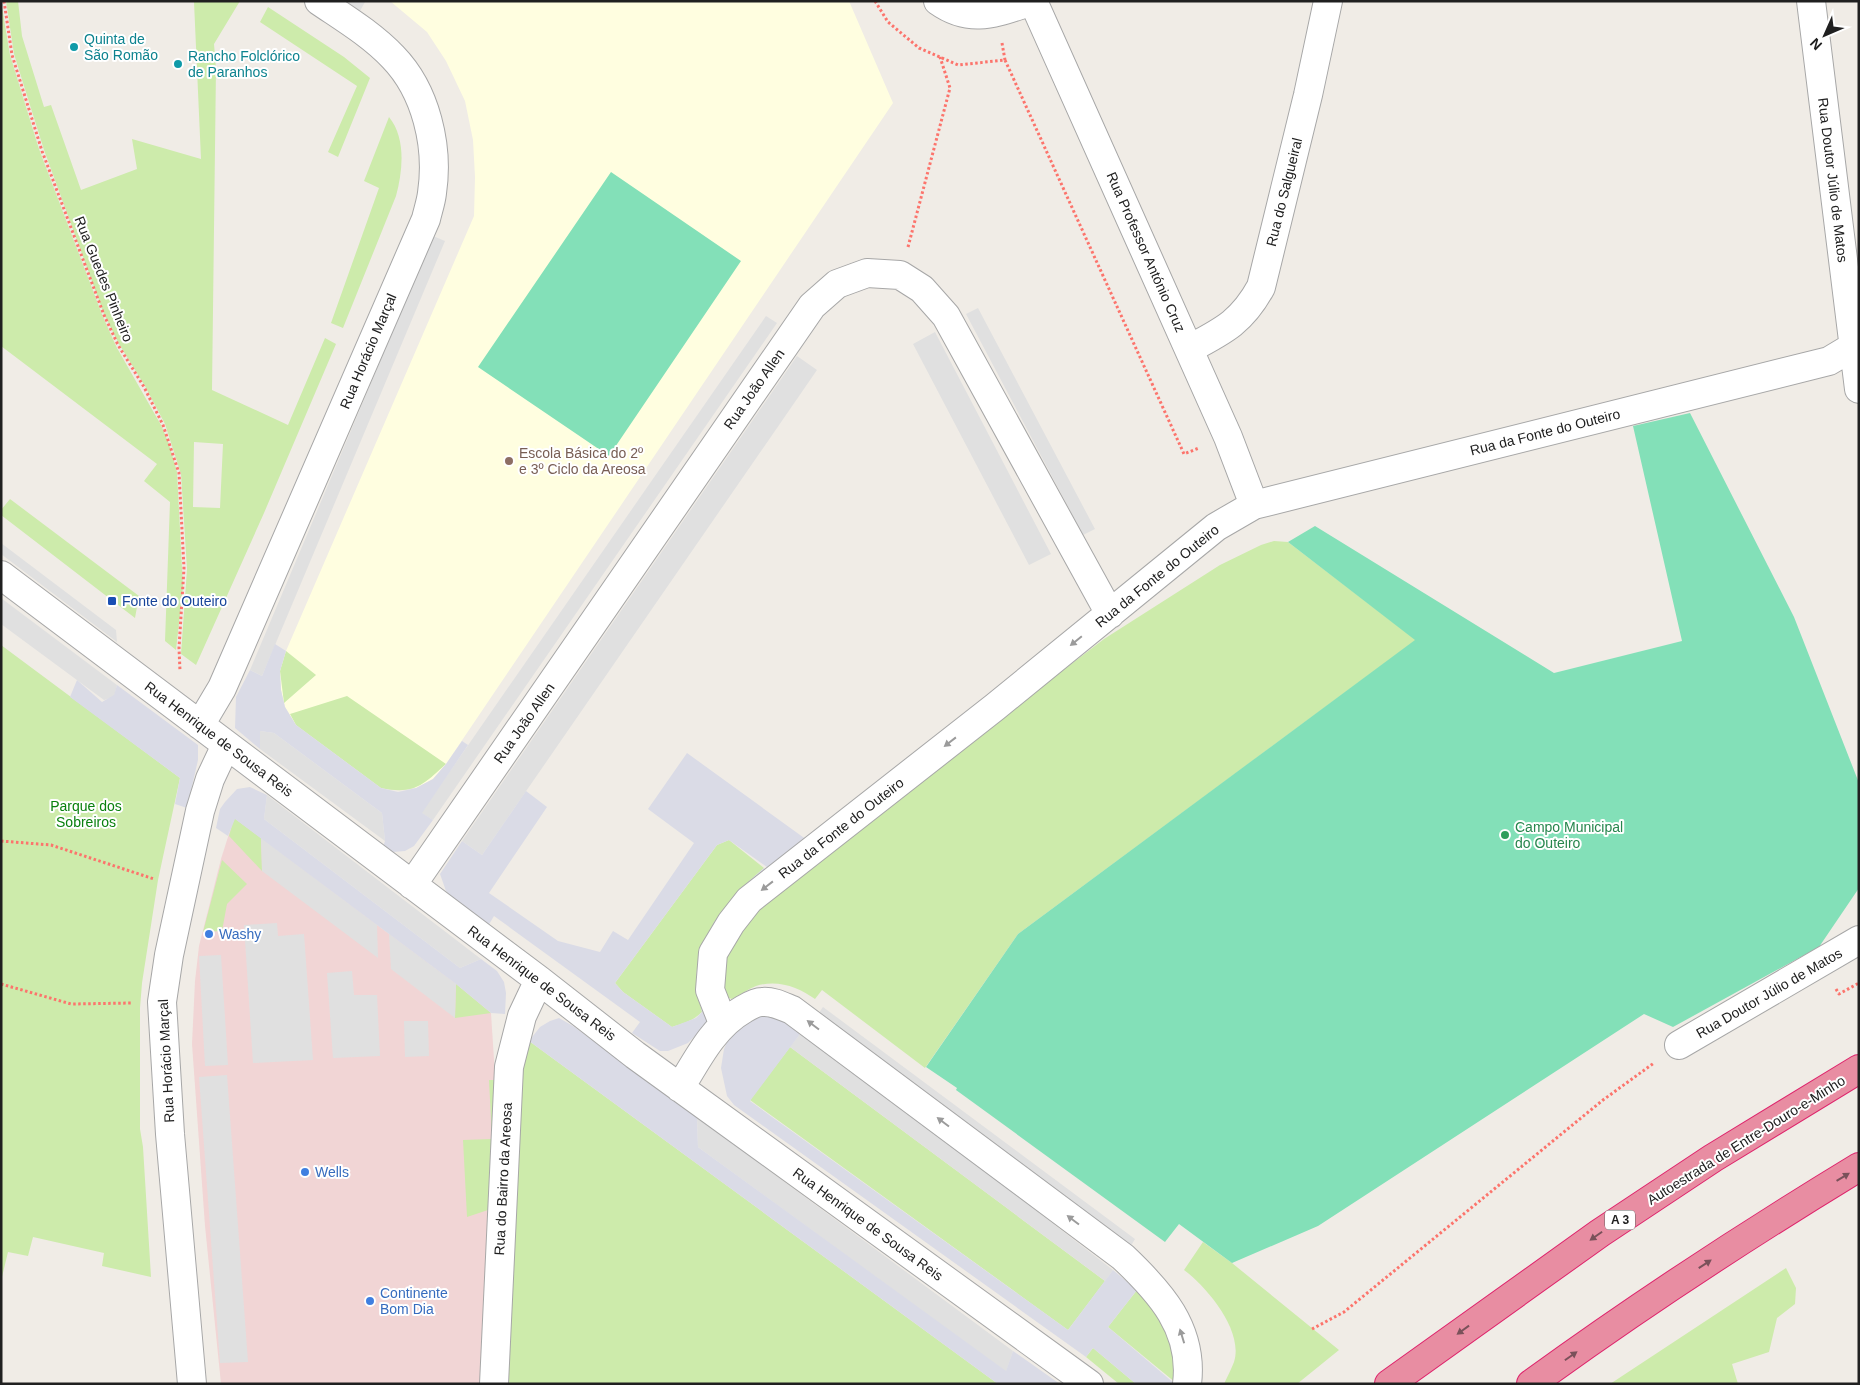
<svg xmlns="http://www.w3.org/2000/svg" width="1860" height="1385" font-family="Arial,sans-serif">
	<style>
		.commercial { fill: #f1d5d5 }
		.education { fill: #fffee0 }
		.grass { fill: #cdebab; fill-rule: evenodd }
		.pitch { fill: #83e0b8 }
		.parking { fill: #e0e0e0 }
		.plaza { fill: #dadbe6 }
		.lines { fill: none; stroke-linecap: round; stroke-linejoin: round }
		.street-casing { stroke: #a7a7a7; stroke-width: 30 }
		.highway-casing { stroke: #de246c; stroke-width: 30 }
		.path { stroke: #fc746c; stroke-width: 3; stroke-dasharray: 2.5 2.5; stroke-linecap: butt }
		.street { stroke: #fff; stroke-width: 28 }
		.highway { stroke: #e88da2; stroke-width: 28 }
		.oneway { fill: #9b9b9b }
		.oneway2 { fill: #7a515a }
		.culture-dot { fill: #0f9aa8; stroke: #fff; stroke-width: 2 }
		.education-dot { fill: #8d6e63; stroke: #fff; stroke-width: 2 }
		.transit-dot { fill: #1a4fb4; stroke: #fff; stroke-width: 2 }
		.leisure-dot { fill: #2e9e5b; stroke: #fff; stroke-width: 2 }
		.shop-dot { fill: #3f7fe0; stroke: #fff; stroke-width: 2 }
		.labels { text-anchor: middle; dominant-baseline: central; stroke-width: 4; stroke-linejoin: round; paint-order: stroke }
		.shield { fill: #fff; stroke: #636363; stroke-width: 1 }
		.shield-label { font-size: 12px; font-weight: bold; fill: #202020 }
		.culture-label { font-size: 14px; fill: #0d838f; stroke: #fff; text-anchor: start }
		.street-label { font-size: 14px; fill: #202020; stroke: #fff }
		.education-label { font-size: 14px; fill: #785e54; stroke: #fff; text-anchor: start }
		.transit-label { font-size: 14px; fill: #164399; stroke: #fff; text-anchor: start }
		.park-label { font-size: 14px; fill: #0a810f; stroke: #fff }
		.leisure-label { font-size: 14px; fill: #27864d; stroke: #fff; text-anchor: start }
		.shop-label { font-size: 14px; fill: #366cbe; stroke: #fff; text-anchor: start }
	</style>
	<rect width="100%" height="100%" fill="#f0ece6"/>
	<path class="commercial" d="M234 818 456 984 491 1013 498 1122 485 1384H221L205 1226 192 1044 195 981 199 946 221 859Z"/>
	<path class="education" d="M390 1H849L893 103 446 764 433 779 416 788 296 725 285 707 281 690 280 671 286 651 474 216 475 177 473 140 465 101 446 61 427 32Z"/>
	<path class="grass" d="M1 1 10 55 39 149 103 317 117 348 161 425 169 444 177 472 183 587 176 650 165 641 170 502 144 481 157 464 1 346Z
		M6 1H18L22 36 44 107 51 105 81 190 137 169 132 139 201 159 194 2 148 1H240L214 44 216 68 212 390 288 425 325 338 336 344 264 513 196 665 181 654 187 569 181 474 165 424 145 386 119 344 104 314 44 150 14 54ZM194 442 223 444 220 508 193 507Z
		M268 7 344 57 370 78 338 157 328 152 357 86 260 22Z
		M389 117C406 138 403 170 396 196L343 328 331 323 379 188 364 181Z
		M10 499 139 596 135 618 1 515V510Z
		M1274 541 1288 542 1416 640 1018 934 925 1068 822 990 815 999C799 987 777 979 756 986 748 989 740 995 732 999L726 997C707 952 745 923 772 893L1104 639 1220 565 1261 545Z
		M1 645 180 778 158 880 142 983 140 1008V1129L143 1147 151 1277 102 1266 104 1253 33 1237 28 1256 8 1252 1 1281Z
		M286 651 316 675 284 703 280 671Z
		M347 696 446 764C423 785 414 795 381 788L296 725 290 714Z
		M234 818 261 838 262 871 229 836Z
		M729 840 764 868C731 897 691 941 697 989 698 997 701 1005 702 1012 693 1021 684 1023 672 1027L623 992 615 983 717 845Z
		M222 860 247 884 227 904 222 931 203 932Z
		M456 984 491 1013 455 1018Z
		M529 1041 998 1384H504L518 1060Z
		M790 1047 1105 1281 1068 1330 750 1100Z
		M489 1080H495L494 1208 467 1217 463 1140 492 1139Z
		M1203 1242 1232 1263 1339 1350 1297 1384H1224C1227 1377 1231 1370 1234 1362 1244 1331 1207 1287 1184 1270Z
		M1786 1268 1796 1288 1795 1304 1777 1318 1769 1352 1732 1364 1738 1384H1610Z
		M1137 1290 1155 1312 1172 1338 1176 1383 1108 1327Z
		M1093 1348 1136 1384H1119L1086 1357Z"/>
	<path class="pitch" d="M611 172 741 261 609 456 478 367Z
		M1690 413 1794 617 1859 783V888L1819 947 1673 1027 1644 1014 1318 1226 1232 1263 1179 1224 1165 1242 956 1090 957 1088 926 1067 1018 934 1415 640 1288 542 1315 526 1554 673 1682 641 1633 426Z"/>
	<path class="parking" d="M345 1H365V2L360 11Z
		M433 236 445 241 262 676 250 670Z
		M978 308 1095 529 1083 535 966 314Z
		M766 316 777 323 433 820 421 813Z
		M935 332 1051 554 1029 565 913 344Z
		M797 356 817 370 482 855 462 841Z
		M1 543 116 630 117 642 1 554Z
		M1 598 117 685 114 697 104 700 1 624Z
		M260 731 274 733 382 813 385 841 260 749Z
		M267 795 481 959 460 968 264 819Z
		M261 838 377 925 378 958 262 871Z
		M277 923 278 936 304 934 313 1060 253 1063 244 925Z
		M389 934 456 984 455 1018 391 969Z
		M221 955 228 1065 205 1066 199 956Z
		M352 971 354 995H377L380 1056 333 1058 327 973Z
		M823 1007 1135 1239 1129 1249 816 1017Z
		M404 1021H428L429 1056 405 1057Z
		M803 1030 1113 1270 1105 1281 790 1047Z
		M227 1075 248 1362 220 1363 199 1077Z
		M697 1117 1013 1351 1006 1372 698 1147Z"/>
	<path class="plaza" d="M275 644 286 651 280 671 281 690 285 707 296 725 381 788 398 792 416 788 433 779 446 764 462 741 468 745 422 813 433 820 414 846 405 851 393 852 383 847 385 841 382 813 274 733 260 731V749L235 728 236 697 250 670 262 676Z
		M77 680 102 702 114 695 117 685 198 745V760L187 808 175 804 180 778 70 697Z
		M687 753 807 840 771 870 729 840 717 845 615 983 623 992 672 1027 696 1018 702 1012 697 988V966L714 922 741 888 764 868 768 873 750 887 707 1008V1024L688 1043 668 1051H660L632 1033 640 1022 494 916 488 926 456 903 446 891 440 874 462 841 482 855 526 791 547 807 489 893 558 941 600 952 613 931 628 940 694 843 648 809Z
		M250 787 267 795 264 819 460 968 481 959 497 971 504 982 506 993 505 1014 491 1013 456 984 235 819 228 836 216 828 220 809 225 802 237 789Z
		M771 1013 803 1030 750 1101 1068 1330 1113 1270 1137 1290 1108 1327 1175 1384H1136L1093 1348 1086 1357 734 1105 727 1096 721 1068 724 1049 729 1038 734 1032 755 1016Z
		M559 1018 573 1026 697 1117 698 1147 1006 1371 1013 1351 1060 1384H998L529 1041 540 1027 550 1021Z"/>
	<g class="lines">
		<g class="street-casing">
			<path id="street" d="M938 1C972 25 997 12 1033 1L1228 437 1254 505
				M1811 1 1859 389
				M1189 349C1223 331 1242 322 1261 287L1308 95 1328 1
				M1 575 539 980 635 1055 1089 1384
				M200 725 222 688 426 219C428 210 431 202 432 193 439 146 426 91 393 57 371 34 344 18 319 1
				M412 885 812 306 837 284 867 273 900 275 922 289 946 316 1110 614
				M723 1023 710 990 713 953 731 923 749 900 995 707 1216 527 1254 505 1829 361 1859 343
				M1679 1045 1859 940
				M680 1088C698 1058 714 1026 744 1009 749 1006 756 1002 762 1002 773 1001 782 1006 792 1010L1123 1257C1160 1292 1194 1329 1187 1384
				M192 1384 170 1134 162 1002 169 955 200 811 210 779 226 745
				M494 1384 509 1067 522 1016 539 980"/>
		</g>
		<g class="highway-casing">
			<path id="highway" d="M1389 1384 1600 1233 1713 1158 1859 1069
				M1531 1384C1637 1307 1747 1235 1859 1167"/>
		</g>
		<path class="path" d="M4 1 12 55 42 151 104 315 118 345 144 387 163 425 179 473 184 568 179 648 180 671
			M875 1 888 22 919 48 958 65 1005 60 1184 454 1199 448
			M1002 43 1005 60
			M908 247 950 88 940 57
			M1 841 51 845 154 879
			M1 984 71 1004 133 1003
			M1836 989 1839 994 1859 983
			M1312 1329 1344 1312 1603 1100 1654 1063"/>
		<use href="#street" class="street"/>
		<use href="#highway" class="highway"/>
	</g>
	<defs><path id="oneway-solid" d="M-6-.8H1V-3.2L6.5 0L1 3.2V.8H-6Z" transform="scale(1.25)"/></defs>
	<g class="oneway">
		<use href="#oneway-solid" transform="translate(1076 641) rotate(141)"/>
		<use href="#oneway-solid" transform="translate(950 742) rotate(142)"/>
		<use href="#oneway-solid" transform="translate(767 886) rotate(142)"/>
		<use href="#oneway-solid" transform="translate(813 1025) rotate(-143)"/>
		<use href="#oneway-solid" transform="translate(943 1122) rotate(-143)"/>
		<use href="#oneway-solid" transform="translate(1073 1220) rotate(-143)"/>
		<use href="#oneway-solid" transform="translate(1182 1336) rotate(-107)"/>
	</g>
	<g class="oneway2">
		<use href="#oneway-solid" transform="translate(1843 1177) rotate(-31)"/>
		<use href="#oneway-solid" transform="translate(1596 1236) rotate(145)"/>
		<use href="#oneway-solid" transform="translate(1705 1264) rotate(-33)"/>
		<use href="#oneway-solid" transform="translate(1463 1330) rotate(144)"/>
		<use href="#oneway-solid" transform="translate(1571 1356) rotate(-35)"/>
	</g>
	<g class="culture-dot">
		<circle cx="74" cy="47" r="5"/>
		<circle cx="178" cy="64" r="5"/>
	</g>
	<circle class="education-dot" cx="509" cy="461" r="5"/>
	<rect class="transit-dot" x="107" y="596" width="10" height="10" rx="2.5"/>
	<circle class="leisure-dot" cx="1505" cy="835" r="5"/>
	<g class="shop-dot">
		<circle cx="209" cy="934" r="5"/>
		<circle cx="305" cy="1172" r="5"/>
		<circle cx="370" cy="1301" r="5"/>
	</g>
	<g class="labels">
		<rect class="shield" x="1605" y="1210.5" width="30" height="19" rx="4"/>
		<g class="shield-label">
			<text x="1620" y="1220">A 3</text>
		</g>
		<g class="culture-label">
			<text x="84" y="39">Quinta de<tspan x="84" dy="16">São Romão</tspan></text>
			<text x="188" y="56">Rancho Folclórico<tspan x="188" dy="16">de Paranhos</tspan></text>
		</g>
		<g class="street-label">
			<text transform="translate(1833 180) rotate(83)">Rua Doutor Júlio de Matos</text>
			<text transform="translate(1284 192) rotate(-76)">Rua do Salgueiral</text>
			<text transform="translate(1146 252) rotate(66)">Rua Professor António Cruz</text>
			<text transform="translate(104 279) rotate(68)">Rua Guedes Pinheiro</text>
			<text transform="translate(368 351) rotate(-67)">Rua Horácio Marçal</text>
			<text transform="translate(754 389) rotate(-55)">Rua João Allen</text>
			<text transform="translate(1545 432) rotate(-14)">Rua da Fonte do Outeiro</text>
			<text transform="translate(1157 576) rotate(-39)">Rua da Fonte do Outeiro</text>
			<text transform="translate(524 723) rotate(-55)">Rua João Allen</text>
			<text transform="translate(219 739) rotate(37)">Rua Henrique de Sousa Reis</text>
			<text transform="translate(841 828) rotate(-38)">Rua da Fonte do Outeiro</text>
			<text transform="translate(542 983) rotate(37)">Rua Henrique de Sousa Reis</text>
			<text transform="translate(1769 993) rotate(-30)">Rua Doutor Júlio de Matos</text>
			<text transform="translate(166 1061) rotate(-93)">Rua Horácio Marçal</text>
			<text transform="translate(1746 1140) rotate(-32)">Autoestrada de Entre-Douro-e-Minho</text>
			<text transform="translate(503 1179) rotate(-87)">Rua do Bairro da Areosa</text>
			<text transform="translate(868 1224) rotate(36)">Rua Henrique de Sousa Reis</text>
		</g>
		<g class="education-label">
			<text x="519" y="453">Escola Básica do 2º<tspan x="519" dy="16">e 3º Ciclo da Areosa</tspan></text>
		</g>
		<g class="transit-label">
			<text x="122" y="601">Fonte do Outeiro</text>
		</g>
		<g class="park-label">
			<text x="86" y="806">Parque dos<tspan x="86" dy="16">Sobreiros</tspan></text>
		</g>
		<g class="leisure-label">
			<text x="1515" y="827">Campo Municipal<tspan x="1515" dy="16">do Outeiro</tspan></text>
		</g>
		<g class="shop-label">
			<text x="219" y="934">Washy</text>
			<text x="315" y="1172">Wells</text>
			<text x="380" y="1293">Continente<tspan x="380" dy="16">Bom Dia</tspan></text>
		</g>
	</g>
	<rect width="1860" height="1385" fill="none" stroke="#202020" stroke-width="5"/>
	<g transform="translate(1825 35) rotate(225)" stroke="#ffffff" stroke-width="4" paint-order="stroke">
	<path d="M0-4L9 19L0 12L-9 19Z" fill="#202020"/>
	<text y="-8" font-size="14" font-weight="bold" text-anchor="middle" fill="#202020">N</text>
	</g>
</svg>
